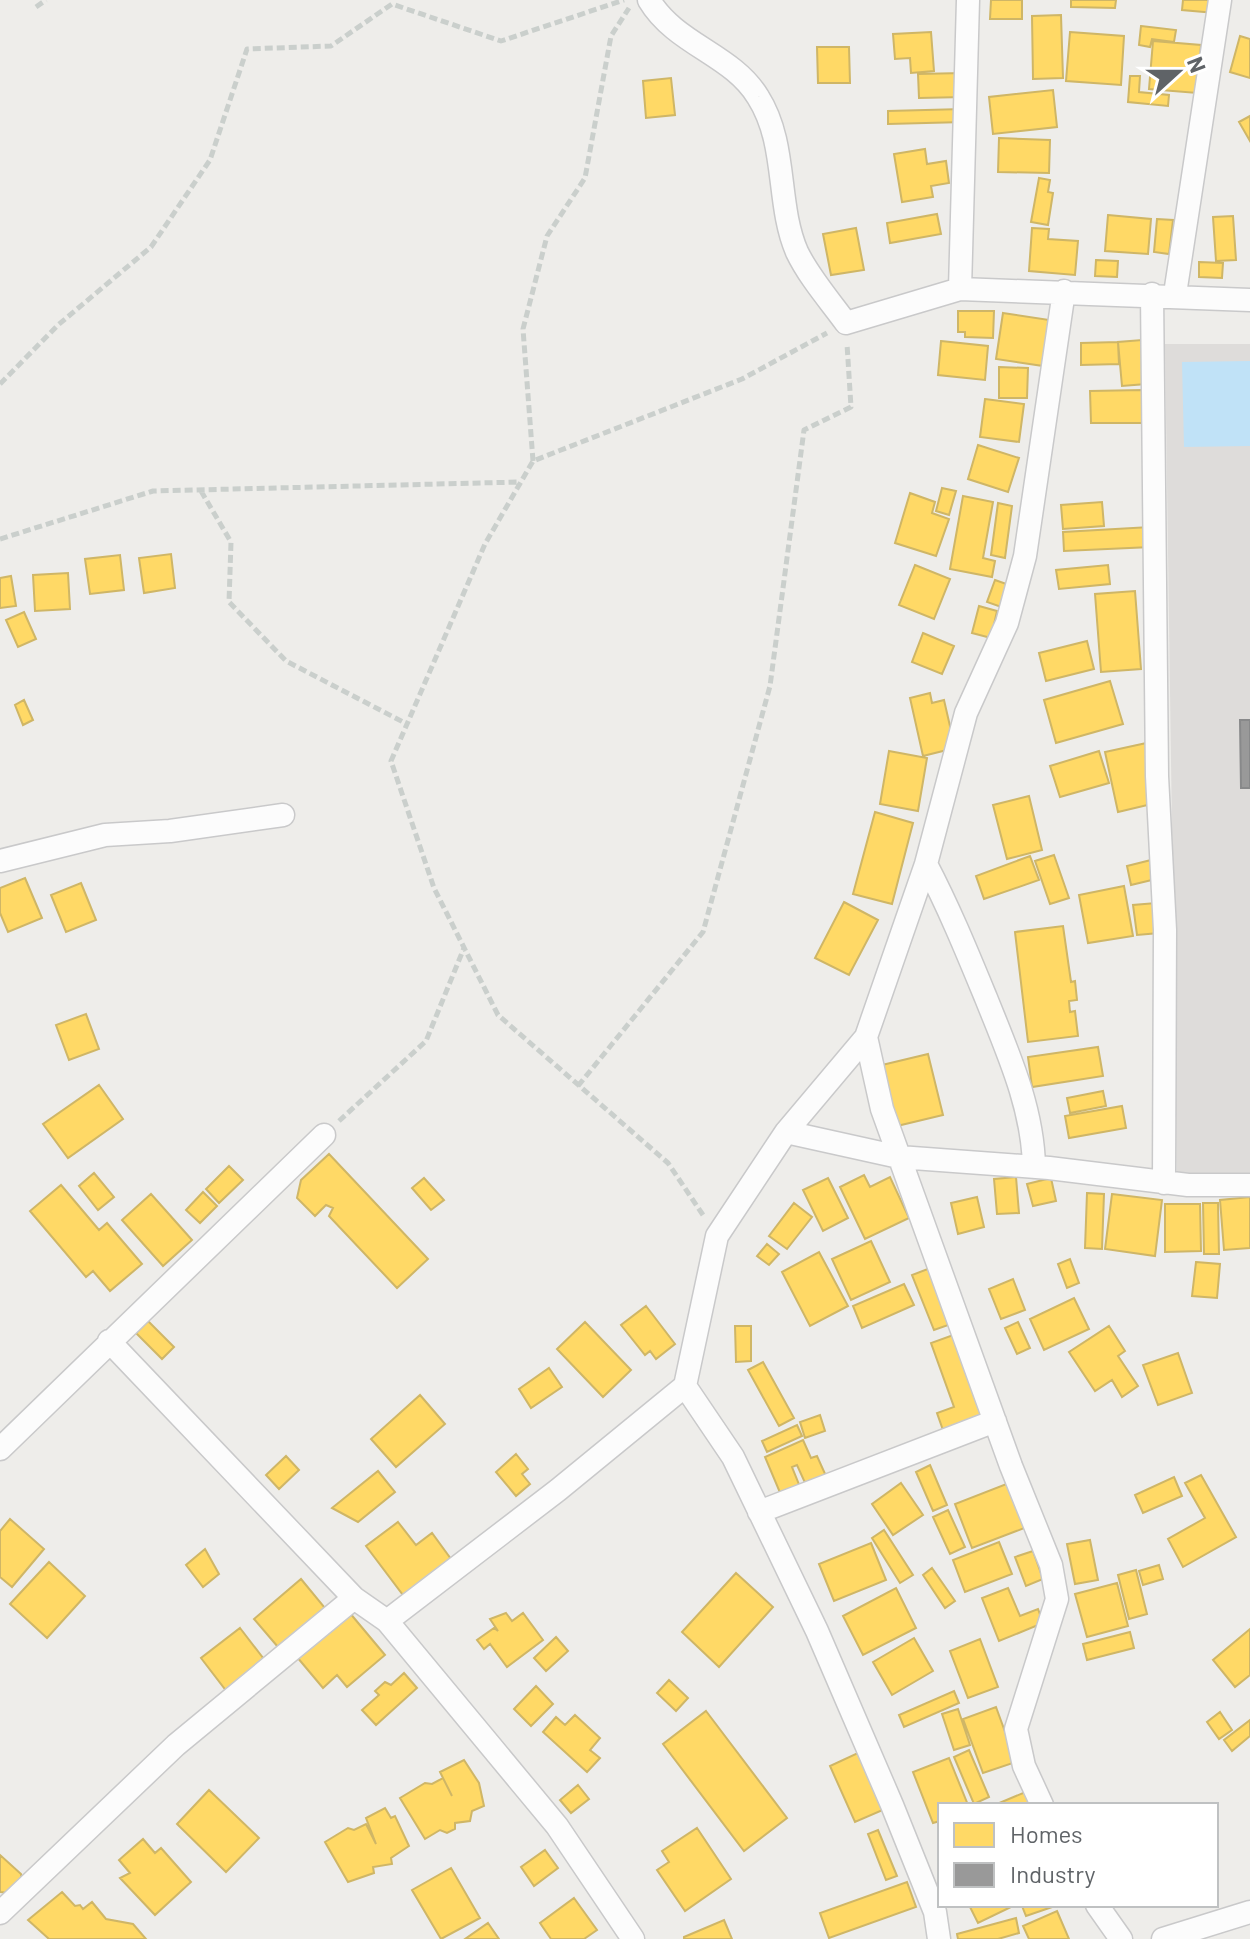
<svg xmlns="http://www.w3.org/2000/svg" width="1250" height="1939" font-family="Barlow,sans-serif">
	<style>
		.industrial { fill: #dedcda }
		.water { fill: #c0e2f7 }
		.homes { fill: #ffd966; stroke: #cfb666; stroke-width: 2 }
		.industry { fill: #999; stroke: #88898a; stroke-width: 2 }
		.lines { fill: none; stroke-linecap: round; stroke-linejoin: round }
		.street-casing { stroke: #c9c9ca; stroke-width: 25 }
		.path { stroke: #cacfcc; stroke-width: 5; stroke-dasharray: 8 4; stroke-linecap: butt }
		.street { stroke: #fcfcfc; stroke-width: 22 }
	</style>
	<rect width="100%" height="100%" fill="#eeedea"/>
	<path class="industrial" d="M1165 344H1250V1174L1177 1177Z"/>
	<path class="water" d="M1250 361V446L1184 447 1182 362Z"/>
	<path class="homes" d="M991 0H1022V19H990Z
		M1071 0H1116L1115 8 1071 7Z
		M1183 0H1217L1215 13 1182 10Z
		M1061 15 1063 78 1033 79 1032 16Z
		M1141 26 1176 30 1174 42 1152 39 1150 47 1139 45Z
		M931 32 934 71 911 73 910 58 895 59 893 34Z
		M1070 32 1124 36 1121 85 1066 81Z
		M1240 36 1250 39V78L1230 72Z
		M1153 41 1201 45 1197 93 1149 89Z
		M817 47H849L850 83H818Z
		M963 73 964 97 919 98 918 74Z
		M1130 76H1140L1139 92 1169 95 1168 106 1128 102Z
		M671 78 675 115 646 118 643 81Z
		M1053 90 1057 127 993 134 989 97Z
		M963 109 964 122 888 124V111Z
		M1250 116V141L1239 122Z
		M999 138 1050 140 1049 173 998 172Z
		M925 149 927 164 946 161 949 183 931 186 933 197 902 202 894 154Z
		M1039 178 1050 180 1048 192 1053 193 1048 225 1031 222Z
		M937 214 941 234 890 243 887 223Z
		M1108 215 1151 219 1148 254 1105 251Z
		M1233 216 1236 260 1216 261 1213 217Z
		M1157 219 1173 220 1169 254 1154 252Z
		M856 228 864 270 831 275 823 234Z
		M1032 228 1049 229 1048 239 1078 241 1075 275 1029 271Z
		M1096 260 1118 261 1117 277 1095 276Z
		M1199 262 1223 263 1222 278 1199 277Z
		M958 311H994L993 338 965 337V332H958Z
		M1003 313 1056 321 1050 367 996 359Z
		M1142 340 1146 384 1122 386 1118 342Z
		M941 341 988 346 985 380 938 375Z
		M1118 342 1119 364 1081 365V343Z
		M999 367 1028 368 1027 398H999Z
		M1143 390V423H1091L1090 391Z
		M985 399 1024 404 1019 442 980 437Z
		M978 445 1019 458 1008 492 968 479Z
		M942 488 956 491 949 515 936 511Z
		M910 493 935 502 932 513 949 519 936 556 895 543Z
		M963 496 993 502 983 558 995 561 992 577 950 569Z
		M1102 502 1104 526 1063 529 1061 505Z
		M998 503 1012 506 1005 558 991 555Z
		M1150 527 1151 547 1064 551 1063 532Z
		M171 554 175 588 144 593 139 558Z
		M120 555 124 590 90 594 85 559Z
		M915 565 950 579 934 619 899 605Z
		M1108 565 1110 584 1059 589 1056 570Z
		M68 573 70 609 35 611 33 575Z
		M11 576 16 606 0 608V578Z
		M995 580 1015 587 1007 609 987 602Z
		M1135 591 1141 669 1101 672 1095 594Z
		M979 606 997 611 991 638 972 633Z
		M24 612 36 639 18 647 6 620Z
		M923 633 954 646 942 674 912 662Z
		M1087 641 1094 669 1046 681 1039 653Z
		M1110 681 1123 724 1056 743 1044 700Z
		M930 693 932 703 944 700 955 748 923 756 910 698Z
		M24 700 33 720 23 725 15 705Z
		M1151 742 1156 803 1118 812 1105 752Z
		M889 751 927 758 918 811 880 804Z
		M1099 751 1109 783 1060 797 1050 766Z
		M1029 796 1042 850 1007 859 993 805Z
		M875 812 913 823 892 904 853 894Z
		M1054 855 1069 898 1050 904 1035 861Z
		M1030 856 1039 880 984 899 976 876Z
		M1151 860 1156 879 1131 885 1127 866Z
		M25 878 42 918 8 932 0 913V888Z
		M81 883 96 920 66 932 51 895Z
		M1124 886 1133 936 1088 943 1079 895Z
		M844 902 878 920 849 975 815 958Z
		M1156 903 1159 933 1137 935 1133 905Z
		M1063 926 1071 982 1075 981 1077 1000 1069 1001 1070 1012 1075 1011 1078 1036 1028 1042 1015 932Z
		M86 1014 99 1049 69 1060 56 1025Z
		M1098 1047 1103 1076 1032 1087 1028 1057Z
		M928 1054 943 1115 897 1126 882 1065Z
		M99 1085 123 1119 68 1158 43 1124Z
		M1103 1091 1106 1106 1070 1113 1067 1098Z
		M1122 1106 1126 1128 1069 1138 1065 1116Z
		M329 1154 428 1259 397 1288 329 1216 333 1208 326 1205 315 1216 297 1198 301 1180Z
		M229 1166 243 1180 219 1203 206 1189Z
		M94 1173 114 1197 98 1210 79 1186Z
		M864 1175 870 1187 890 1177 909 1218 865 1239 840 1187Z
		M1016 1177 1019 1213 997 1214 994 1179Z
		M424 1178 444 1200 431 1210 412 1188Z
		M828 1178 848 1218 823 1231 803 1190Z
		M1051 1178 1056 1201 1033 1206 1027 1184Z
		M61 1185 99 1230 107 1223 142 1264 110 1291 93 1271 86 1277 30 1211Z
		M203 1192 217 1206 200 1223 186 1210Z
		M1087 1193 1104 1194 1102 1249 1085 1248Z
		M151 1194 192 1240 163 1266 122 1220Z
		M1112 1194 1162 1200 1155 1256 1105 1249Z
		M977 1197 984 1227 958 1234 951 1203Z
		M1250 1197V1248L1224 1250 1220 1200Z
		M794 1203 812 1217 787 1249 769 1236Z
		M1203 1203H1218L1219 1254H1204Z
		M1165 1204H1200L1201 1251 1165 1252Z
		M871 1241 890 1282 851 1300 832 1259Z
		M767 1244 779 1254 769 1265 757 1256Z
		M819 1252 848 1306 810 1326 782 1272Z
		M1070 1259 1079 1283 1067 1288 1058 1264Z
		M1196 1262 1220 1264 1217 1298 1192 1296Z
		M933 1267 954 1323 934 1330 912 1275Z
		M1013 1279 1025 1310 1001 1319 989 1289Z
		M904 1284 914 1305 862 1328 853 1306Z
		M1074 1298 1089 1329 1044 1350 1030 1319Z
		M646 1306 675 1344 656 1359 650 1351 645 1355 621 1325Z
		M148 1321 174 1347 162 1359 136 1333Z
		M585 1322 631 1370 603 1397 557 1349Z
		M1018 1322 1030 1348 1017 1354 1005 1328Z
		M735 1326H751V1361L736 1362Z
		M1109 1326 1125 1351 1118 1356 1138 1386 1122 1397 1112 1380 1095 1391 1069 1352Z
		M956 1334 987 1418 944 1433 937 1413 954 1407 931 1343Z
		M1178 1353 1192 1393 1158 1405 1143 1365Z
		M763 1362 794 1418 779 1426 748 1370Z
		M549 1368 562 1387 531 1408 519 1389Z
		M420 1395 445 1424 396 1467 371 1439Z
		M820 1415 825 1431 805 1438 800 1422Z
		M797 1425 802 1436 767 1452 762 1441Z
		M803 1440 811 1458 817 1456 826 1476 806 1485 797 1465 792 1467 800 1487 781 1495 765 1457Z
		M516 1454 528 1469 522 1474 530 1484 516 1496 496 1472Z
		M286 1456 299 1470 279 1489 266 1475Z
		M930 1465 947 1505 933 1511 916 1472Z
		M378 1471 395 1492 358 1522 332 1508Z
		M1201 1475 1236 1537 1183 1567 1168 1539 1205 1518 1185 1483Z
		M1174 1477 1182 1496 1143 1513 1135 1495Z
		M901 1483 923 1515 893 1535 872 1504Z
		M1009 1483 1027 1527 972 1548 955 1504Z
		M948 1510 965 1547 950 1554 933 1517Z
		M10 1519 44 1549 12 1587 0 1577V1531Z
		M398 1522 416 1545 432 1533 451 1559 403 1595 366 1546Z
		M884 1530 913 1575 900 1583 872 1538Z
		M1090 1540 1098 1580 1075 1584 1067 1544Z
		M999 1542 1012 1574 965 1592 953 1560Z
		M871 1543 886 1580 834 1601 819 1564Z
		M205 1549 219 1574 203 1587 186 1565Z
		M1033 1551 1043 1579 1026 1586 1015 1557Z
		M49 1562 85 1596 47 1638 10 1604Z
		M1159 1565 1163 1579 1143 1585 1139 1571Z
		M932 1568 955 1601 945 1608 923 1575Z
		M1136 1570 1147 1614 1129 1619 1118 1575Z
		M736 1573 773 1607 719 1667 682 1632Z
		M301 1579 325 1608 278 1647 254 1619Z
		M1117 1583 1128 1626 1087 1637 1075 1594Z
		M896 1588 916 1628 863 1655 843 1616Z
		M1008 1588 1020 1616 1038 1609 1043 1623 999 1641 982 1598Z
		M349 1612 385 1655 347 1687 337 1675 323 1688 297 1657Z
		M506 1613 512 1621 523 1613 543 1640 507 1667 490 1644 484 1649 477 1640 494 1628 498 1631 490 1619Z
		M240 1628 270 1667 231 1697 201 1658Z
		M1250 1629V1675L1235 1687 1213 1660Z
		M1130 1632 1134 1648 1087 1660 1083 1644Z
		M556 1637 568 1651 546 1671 534 1658Z
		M914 1638 933 1671 892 1695 873 1662Z
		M980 1639 998 1687 968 1698 950 1651Z
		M404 1673 417 1688 376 1725 362 1710 379 1695 375 1691 385 1682 391 1685Z
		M669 1680 688 1698 676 1711 657 1693Z
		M536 1686 553 1704 531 1726 514 1709Z
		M954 1691 959 1703 904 1727 899 1715Z
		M996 1707 1016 1762 983 1773 963 1719Z
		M958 1709 970 1745 954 1750 942 1714Z
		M706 1711 787 1818 744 1851 663 1744Z
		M1220 1712 1232 1730 1219 1739 1207 1722Z
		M575 1715 600 1738 590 1750 600 1758 587 1772 543 1732 556 1717 565 1725Z
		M1250 1720V1736L1232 1751 1224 1740Z
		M969 1750 989 1797 974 1804 954 1757Z
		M860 1752 885 1809 855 1822 830 1766Z
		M949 1758 968 1805H940V1821L933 1823 913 1772Z
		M464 1760 479 1783 484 1806 472 1811 470 1821 455 1823V1829L447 1833 440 1830 425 1839 400 1798 425 1783 432 1784 443 1778 452 1796 440 1772Z
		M578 1785 589 1799 571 1813 560 1800Z
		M209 1790 259 1838 226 1872 177 1824Z
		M1028 1791 1034 1805H997V1804Z
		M385 1808 391 1818 395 1816 409 1846 391 1858 392 1864 373 1867 374 1873 348 1882 325 1842 348 1828 354 1830 366 1824 376 1844 366 1818Z
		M697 1828 731 1879 685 1911 657 1870 669 1862 662 1851Z
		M878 1830 897 1876 886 1880 868 1834Z
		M143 1839 155 1853 161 1848 191 1882 155 1915 120 1878 130 1873 119 1860Z
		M545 1850 558 1868 534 1886 521 1867Z
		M0 1855 21 1874 22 1880 9 1893 0 1892Z
		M451 1868 480 1918 441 1939 412 1890Z
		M907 1882 916 1907 829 1938 820 1913Z
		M62 1892 75 1906 80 1905 83 1909 92 1902 106 1919 133 1924 146 1939H49L28 1920Z
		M574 1898 597 1930 584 1939H551L540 1923Z
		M969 1905H1015L978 1923Z
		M1026 1905H1058L1026 1916 1022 1906Z
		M1057 1911 1069 1939H1029L1023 1926Z
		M1016 1918 1019 1933 998 1939H958L957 1934Z
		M724 1920 732 1939H684V1937Z
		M488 1923 499 1939H465Z"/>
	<path class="industry" d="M1240 720H1250V788H1241Z"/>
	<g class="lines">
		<g class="street-casing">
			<path id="street" d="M649 0C676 45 732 54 758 97 788 144 776 204 797 252 809 277 830 301 846 323L960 289 1250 300
				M960 289 968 0
				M1152 294 1157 776 1165 930 1164 1183
				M1175 294 1220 0
				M0 861 105 835 170 831 283 815
				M926 864C949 908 967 952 986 998 1008 1053 1033 1108 1034 1167
				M866 1037 882 1109 1011 1466 1051 1565 1057 1599 1016 1729 1024 1766 1042 1805
				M786 1132 899 1157 1049 1168 1188 1185H1250
				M109 1341 354 1598 387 1621 557 1826 633 1939
				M685 1386 733 1457 817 1631 892 1805 935 1912 939 1939
				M0 1449 324 1135
				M759 1512 995 1421
				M387 1621 558 1490 685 1386 717 1236 786 1132 866 1037 926 864 966 713 1007 623 1025 556 1064 291
				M1097 1905 1121 1939
				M0 1913 176 1745 354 1598
				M1163 1939 1250 1912"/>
		</g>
		<path class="path" d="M36 7 46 0
			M0 384 58 325 151 247 210 160 247 49 331 46 392 4 501 41 624 0
			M533 461 523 329 547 236 585 178 611 36 629 8
			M201 491 231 542 229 602 286 661 407 724
			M0 539 153 491 520 482
			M578 1086 703 932 770 686 804 430 851 407 847 344
			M339 1121 426 1041 464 948
			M703 1215 668 1163 498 1015 434 888 391 761 485 544 533 461 742 379 827 333"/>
		<use href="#street" class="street"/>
	</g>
	<rect x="938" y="1803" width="280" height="104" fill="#ffffff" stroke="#bfc1c2" stroke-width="2"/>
	<rect x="954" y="1823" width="40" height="24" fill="#ffd966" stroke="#bfc1c2" stroke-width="2"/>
	<text x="1010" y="1843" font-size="24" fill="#5f6367">Homes</text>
	<rect x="954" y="1863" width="40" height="24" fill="#999999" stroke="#bfc1c2" stroke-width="2"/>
	<text x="1010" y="1883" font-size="24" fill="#5f6367">Industry</text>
	<g transform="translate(1178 72) rotate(69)" stroke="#ffffff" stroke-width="6" paint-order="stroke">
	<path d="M0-6L14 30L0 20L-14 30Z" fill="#5f6367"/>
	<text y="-12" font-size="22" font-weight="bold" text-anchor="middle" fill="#5f6367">N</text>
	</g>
</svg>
